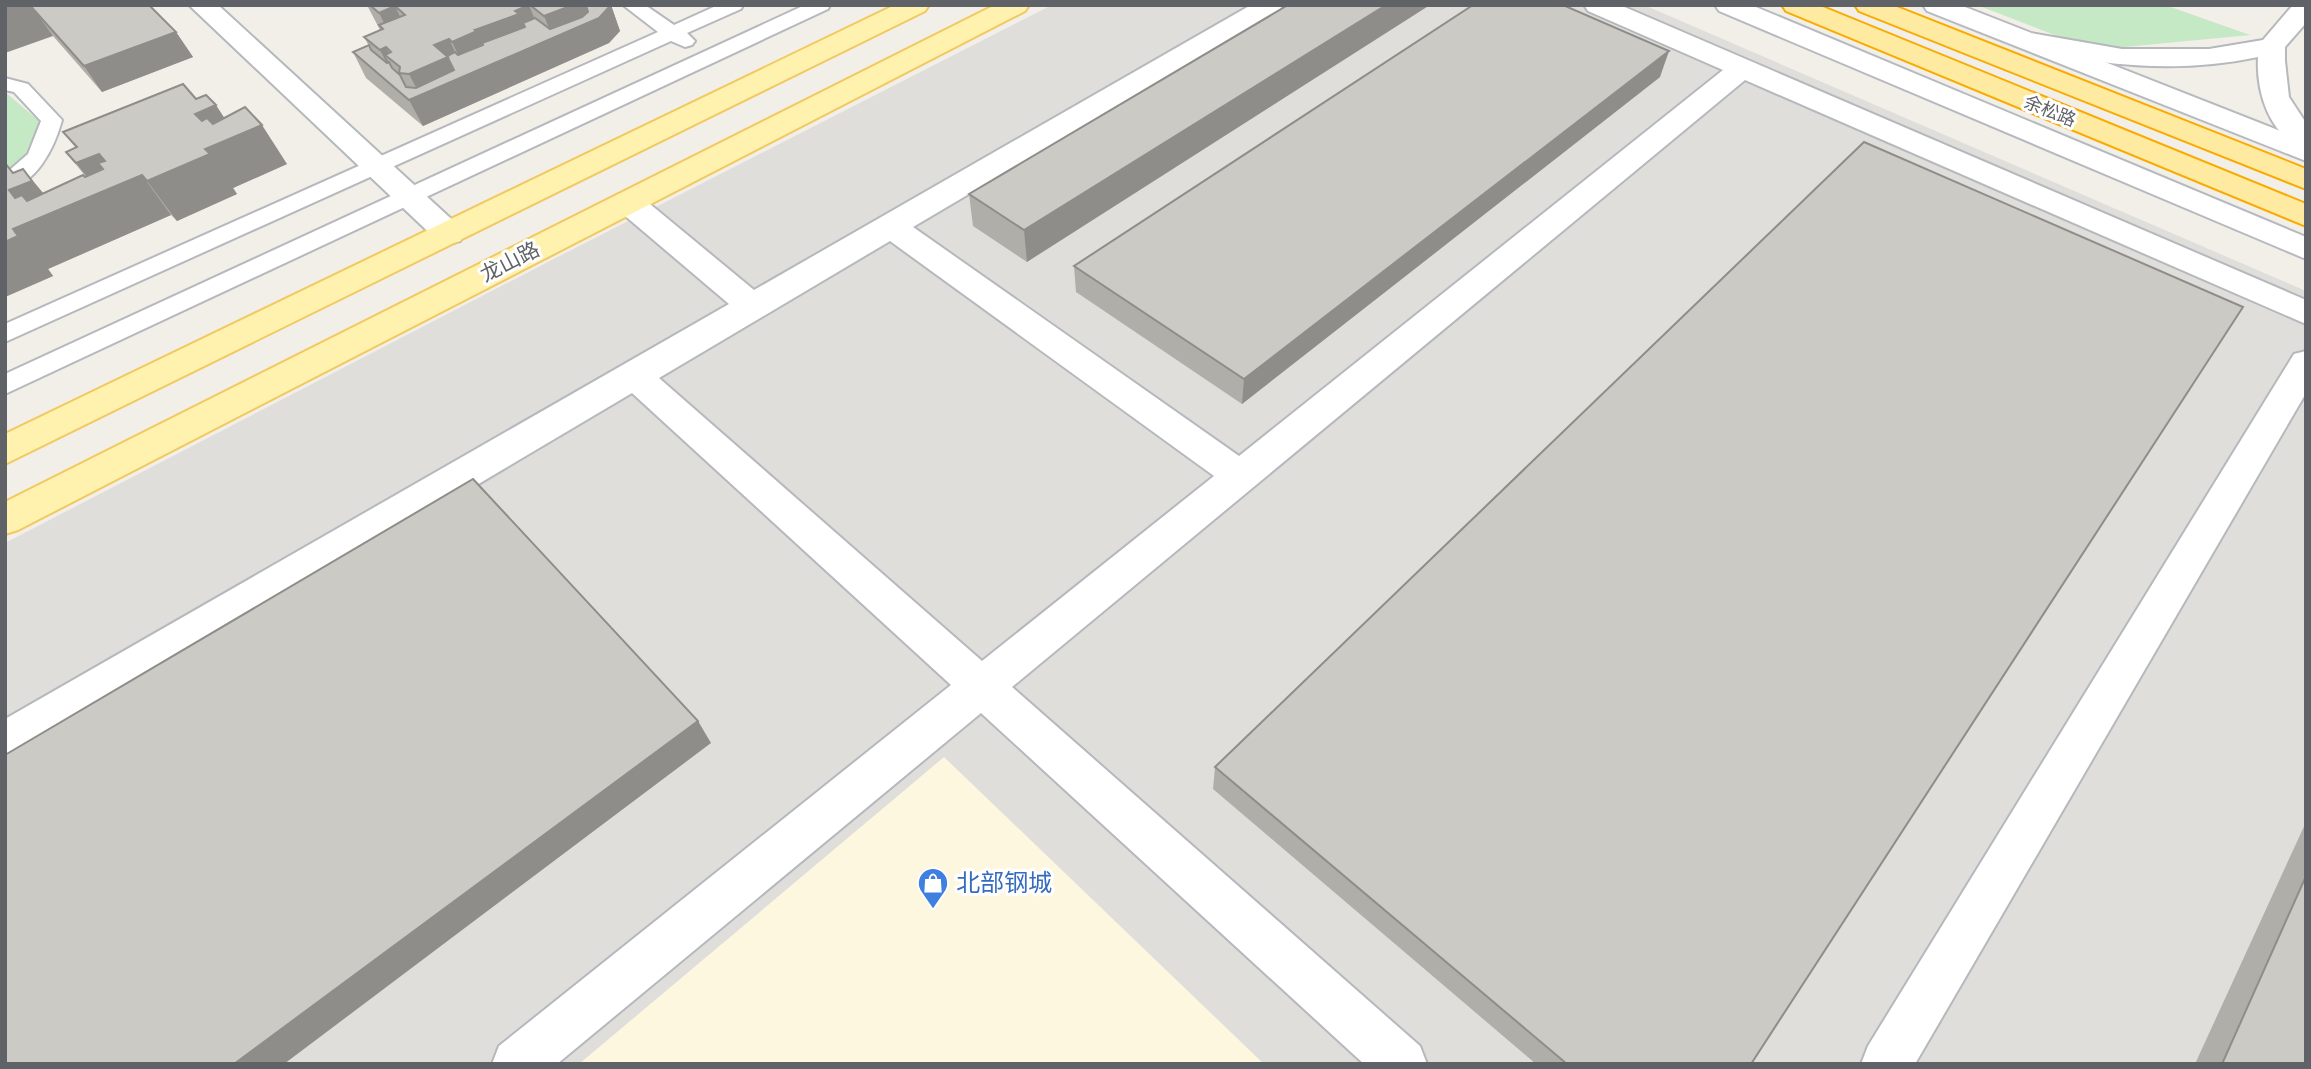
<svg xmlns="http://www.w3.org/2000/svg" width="2311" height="1069" font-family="Signika,'Noto Sans SC',sans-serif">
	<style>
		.commercial { fill: #fef7e0 }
		.industrial { fill: #e0deda }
		.green { fill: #c5e8c5 }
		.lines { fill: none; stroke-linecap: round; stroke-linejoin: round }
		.service-casing { stroke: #b5b8bc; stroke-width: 4 }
		.minor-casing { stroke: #b5b8bc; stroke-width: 4 }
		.tertiary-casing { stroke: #b5b8bc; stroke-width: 4 }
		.secondary-casing { stroke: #b6babf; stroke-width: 4 }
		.primary-casing { stroke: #f2c960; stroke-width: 4 }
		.trunk-casing { stroke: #f9ab00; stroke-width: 4 }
		.service { fill: #fff; fill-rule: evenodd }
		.minor { fill: #fff; fill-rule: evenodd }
		.tertiary { fill: #fff; fill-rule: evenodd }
		.secondary { fill: #fff; fill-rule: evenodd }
		.primary { fill: #fff2af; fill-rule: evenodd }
		.trunk { fill: #feeaa1; fill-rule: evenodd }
		.wall { fill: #afaea9 }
		.shaded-wall { fill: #8f8d8a }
		.building { fill: #cccac5; stroke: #8f8d8a; stroke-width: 2 }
		.labels { text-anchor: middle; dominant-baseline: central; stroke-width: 6; stroke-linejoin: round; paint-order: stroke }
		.far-street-label { font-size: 18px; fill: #5f6368; stroke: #fff }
		.street-label { font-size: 21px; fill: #5f6368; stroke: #fff }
		.near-shop-label { font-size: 24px; fill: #366cbe; stroke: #fff; text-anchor: start }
	</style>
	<rect width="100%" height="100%" fill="#f1efe8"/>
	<path class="commercial" d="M944 757 1264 1064H579Z"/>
	<path class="industrial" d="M1052 5H1644L2306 291V1064H1264L944 757 579 1064H5V543L544 264Z"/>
	<path class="green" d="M1977 5H2165L2250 35 2093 50Z
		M5 92 39 121 36 145 5 176Z"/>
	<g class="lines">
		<g class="service-casing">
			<path id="service" d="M623 5H645L674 25 718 5H743L741 9 687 33 695 41 692 45 685 47 671 41 5 342V324L658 32Z
				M805 5H830L828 9 5 394V374Z
				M5 78 28 84 62 120C54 149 37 183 5 191V174L28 154 41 121 14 92 5 90Z"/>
		</g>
		<g class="minor-casing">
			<path id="minor" d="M189 5H218L460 227 465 234 460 241 449 244 438 241Z
				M1251 5H1283L1279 11 913 227 1239 456 1723 70 1588 11 1584 5H1620L2306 300V324L1745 80 1012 687 1420 1046 1427 1064H1364L981 713 557 1064H492L499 1046 951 685 632 393 20 756 5 761V719L729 304 617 209 613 202 617 195 628 192 639 195 754 290ZM890 241 1214 476 982 661 659 378Z
				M2306 351V393L1915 1064H1861L1868 1046 2294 354Z"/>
		</g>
		<g class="tertiary-casing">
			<path id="tertiary" d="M2293 5H2306V23L2285 47V61L2289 97 2306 123V148C2269 138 2256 91 2258 57 2178 74 2099 66 2020 47L2017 41 2020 35 2030 33 2122 49H2209L2263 40Z"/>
		</g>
		<g class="secondary-casing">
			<path id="secondary" d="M1715 5H1751L2306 237V259L1719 11Z
				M1923 5H1960L2306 141V161L1927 11Z"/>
		</g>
		<g class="primary-casing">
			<path id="primary" d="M895 5H929L925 11 5 464V434Z
				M995 5H1029L1025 11 18 530 5 534V502Z"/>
		</g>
		<g class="trunk-casing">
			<path id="trunk" d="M1782 5H1818L2306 204V226L1786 11Z
				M1855 5H1892L2306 169V189L1859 11Z"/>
		</g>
		<use href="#service" class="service"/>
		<use href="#minor" class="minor"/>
		<use href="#tertiary" class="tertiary"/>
		<use href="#secondary" class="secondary"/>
		<use href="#primary" class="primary"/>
		<use href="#trunk" class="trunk"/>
	</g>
	<path class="wall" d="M5 5 176 32 193 57 102 92 53 36Z
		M367 5H611L620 31 609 43 423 126 366 78 353 52 369 46 364 37 380 30Z
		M1288 5 1027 262 973 226 969 194Z
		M1660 77 1242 404 1076 292 1074 266Z
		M196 99 224 118 287 164 233 188 237 194 177 221 171 215 48 269 53 276 5 297V163L14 173 23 169 43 193 86 177 66 152 76 148 63 132Z
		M1215 767 1751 1064H1536L1213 789Z
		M2306 822V1064H2195Z"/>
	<path class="shaded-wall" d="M5 5H83L35 11 53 36 5 53Z
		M529 5 544 42 553 38 544 16 573 5H611L620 31 609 43 423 126 409 100 420 95 409 74 434 45 449 39 466 75H468L452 42 475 30Z
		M1386 5H1430L1027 262 1024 230Z
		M395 6 414 45 399 52 379 13Z
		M176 32 193 57 102 92 84 66Z
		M390 43 391 52 386 47 393 62 385 55 400 85V89L380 50Z
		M1669 51 1660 77 1242 404 1244 379Z
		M216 105 236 136 262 125 287 164 233 188 237 194 177 221 147 181 195 114Z
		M99 154 122 184 142 175 171 215 48 269 53 276 5 297V242L13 229 9 190 23 184V169L58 211 100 193 76 163Z
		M698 721 711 743 284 1064H234Z"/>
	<path class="building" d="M34 5H149L176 32 84 66 35 11 31 6Z
		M370 5H529L515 11 519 14 475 30 477 31 452 42 449 39 434 45 448 57 409 74 399 73 400 67 385 55 391 52 386 47 380 50 364 37 383 29 379 25 405 15 395 6 379 13Z
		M530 5H573L544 16Z
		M586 5H611L599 18 409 100 353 52 369 45 371 50 387 63 389 62 392 68 400 75 406 87 416 88 454 70 447 56 455 52 458 55 483 45 482 43 525 27 523 23 535 18 550 29 582 17 588 12Z
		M1288 5H1386L1024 230 969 194Z
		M1473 5H1563L1669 51 1244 379 1074 266Z
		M183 84 196 99 206 95 216 105 195 114 202 121 207 118 213 124 245 107 262 125 205 149 210 154 147 181 142 175 13 229 18 236 5 242V163L13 173 23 169 32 181 9 190 15 198 22 195 27 201 83 175 85 177 103 169 98 163 105 161 99 154 76 163 66 152 77 147 63 132Z
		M1864 142 2243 307 1751 1064H1567L1215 767Z
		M473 479 698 721 234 1064H5V755Z
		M2306 876V1064H2222Z"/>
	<defs>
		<g id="shop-pin" transform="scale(1.575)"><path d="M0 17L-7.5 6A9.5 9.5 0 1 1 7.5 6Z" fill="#3f7fe0" stroke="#fff"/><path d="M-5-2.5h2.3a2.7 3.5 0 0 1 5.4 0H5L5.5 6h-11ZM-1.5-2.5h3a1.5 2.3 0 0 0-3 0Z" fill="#fff"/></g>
	</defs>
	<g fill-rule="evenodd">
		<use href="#shop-pin" x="933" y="883"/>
	</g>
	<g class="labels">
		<g class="far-street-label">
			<text transform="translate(2050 111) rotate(22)">余松路</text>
		</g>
		<g class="street-label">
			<text transform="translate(510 262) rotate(-27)">龙山路</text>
		</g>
		<g class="near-shop-label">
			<text x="956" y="883">北部钢城</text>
		</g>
	</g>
	<rect width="2311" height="1069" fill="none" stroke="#5f6368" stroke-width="14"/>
</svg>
